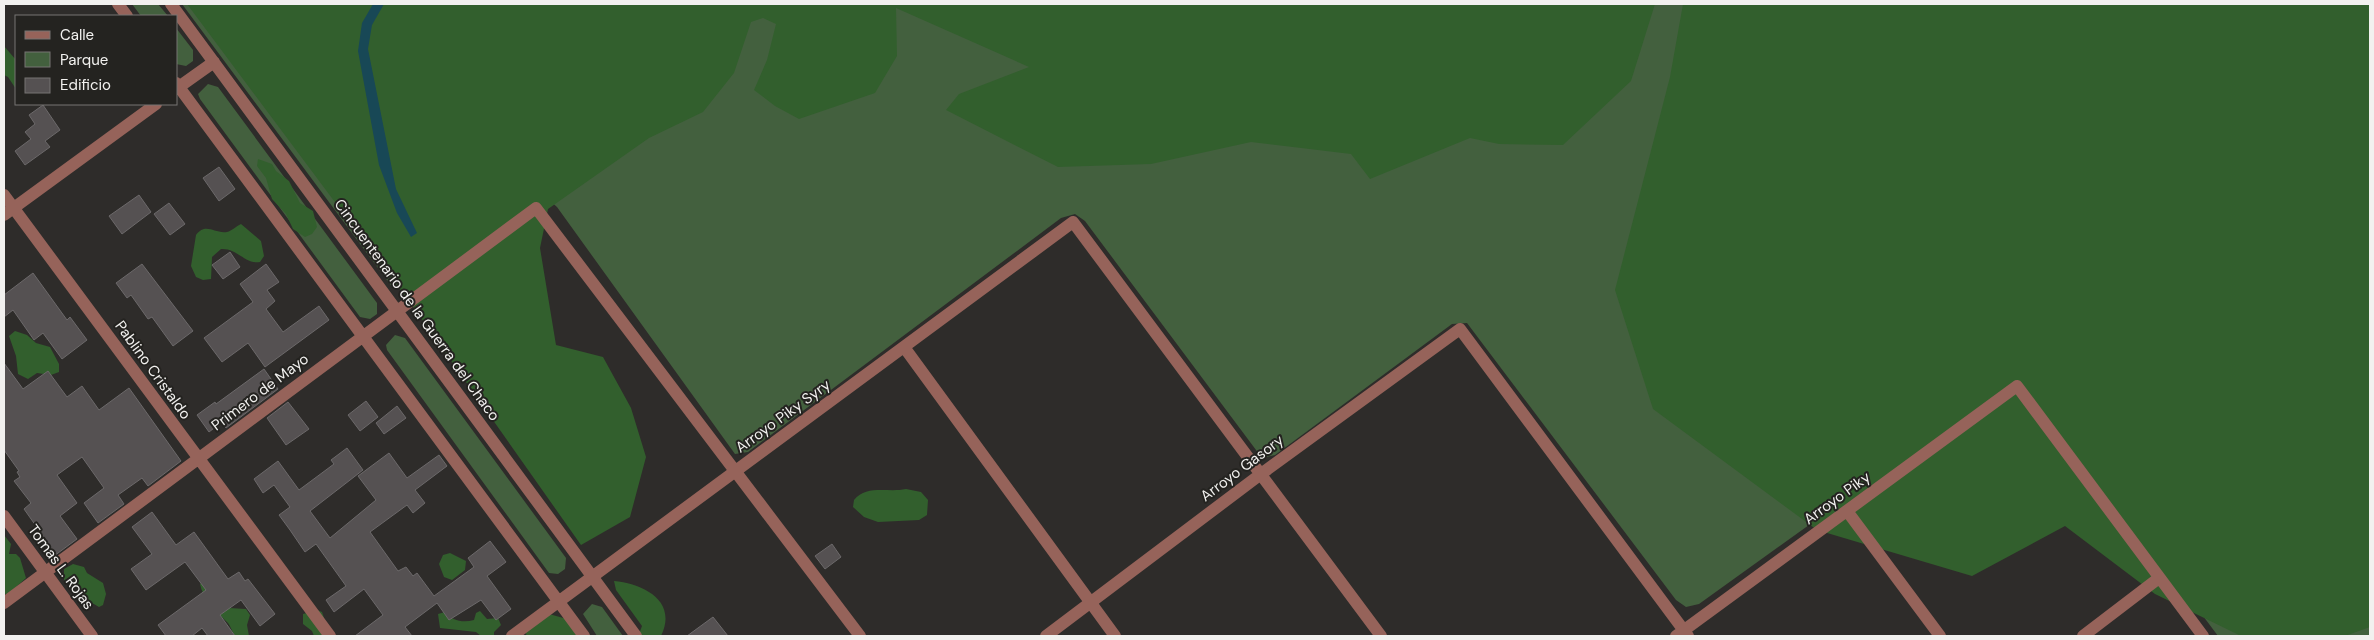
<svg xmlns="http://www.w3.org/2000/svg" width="2374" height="640" font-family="'DM Sans',sans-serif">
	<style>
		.green { fill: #43603e }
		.forest { fill: #325f2d }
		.water { fill: #184856 }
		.building { fill: #555152; stroke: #6c696a }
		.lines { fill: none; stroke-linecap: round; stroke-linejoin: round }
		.street { stroke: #96635a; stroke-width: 12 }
		.labels { text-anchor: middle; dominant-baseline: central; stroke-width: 4; stroke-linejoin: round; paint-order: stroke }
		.street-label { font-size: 15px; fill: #f2f1ef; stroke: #242320 }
	</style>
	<rect width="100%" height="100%" fill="#2e2c2a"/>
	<path class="green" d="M132 4H158L168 16H141Z
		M182 4H2370V636H2218L2030 384 2004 385 1699 604 1686 607 1676 600 1467 323 1452 324 1275 455 1262 458 1085 221 1075 214 1061 218 748 452 735 454 557 207 549 200 403 288 392 287Z
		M176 28 193 50V61L186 66 176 64Z
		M208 84 218 87 377 303V314L370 319 360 317 200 99 198 94Z
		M395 335 405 338 566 558 565 569 558 574 549 573 387 350 386 345Z
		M592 604 602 607 623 636H597L583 614Z"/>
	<path class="forest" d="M187 4H1655L1631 81 1563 145 1499 144 1470 138 1370 179 1351 154 1251 142 1151 164 1058 167 946 110 959 94 1029 67 896 8 897 56 875 93 799 119 775 106 754 90 767 60 776 24 763 18 751 22 734 73 703 112 649 138 548 209 540 248 556 345 603 357 631 408 646 457 630 517 581 545 411 304Z
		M1683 4H2370V627L2345 636H2241L2155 594 2065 526 1972 576 1817 530 1653 409 1615 290 1670 77Z
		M4 46 16 60V89L8 77 4 75Z
		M258 159 272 164 276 171 289 181 300 203 313 211 317 227 312 234 305 237 293 229 286 214 272 199 266 178 257 166Z
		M241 224 261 241 264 256 260 262C245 265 238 248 221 249L212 257 211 279 203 280 196 277 191 266 196 235C206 222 214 234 227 232 232 231 236 226 241 224Z
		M15 331 27 335 36 343 50 347 59 364V372L51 375 37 373 28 379 18 374 16 356 9 336Z
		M906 489 921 492 928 500 927 515 919 520 878 522 864 517 853 507 854 500C867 484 888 493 906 489Z
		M4 535 11 544 9 554H16L20 558 26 578 7 595 4 593Z
		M450 553 466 561 465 570 452 580 444 577 439 564 443 555Z
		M73 564 84 567 87 573 103 583 106 594 103 605 99 607 87 600 80 587 69 585 64 580V569Z
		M614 581C644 584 678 601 661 636H630L639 634 642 626 616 590Z
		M203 582 229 608 246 609 250 615 247 625 249 636H235C232 632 231 626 227 622 217 612 203 600 200 584Z
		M317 610 322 612 330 636H314L312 631 303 624V614Z
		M480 611 487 619 498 618 501 625 494 632V636H481L476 632 440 628 438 614 445 612C452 621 463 623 474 620L476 613Z
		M549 614 567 619 590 636H527L525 632Z"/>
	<path class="water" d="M373 4H384L372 25 368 49 396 189 417 233 411 237 397 213 379 165 358 51 362 23Z"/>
	<path class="building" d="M43 105 60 130 45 141 50 147 25 165 15 151 31 139 25 132 35 124 29 115Z
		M219 167 235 189 219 201 203 178Z
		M139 195 151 212 122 234 109 216Z
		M169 203 185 224 170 235 154 214Z
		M230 252 240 267 223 279 212 265Z
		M142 264 193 331 173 346 152 317 148 319 131 295 127 298 116 283Z
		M266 264 279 282 267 290 275 301 266 309 283 332 319 306 329 320 265 367 248 343 222 362 204 338 253 302 240 284Z
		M33 273 67 320 70 317 87 340 62 359 43 333 34 340 13 310 4 317V295Z
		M4 363 23 389 48 371 67 397 82 386 99 410 129 388 181 461 148 486 142 478 118 495 124 504 98 523 84 503 104 488 82 457 57 475 77 503 60 516 77 539 54 556 46 545 48 543 24 509 31 503 14 481 20 477 17 472 19 471 4 450Z
		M264 369 278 389 226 428 222 422 209 432 197 415 215 402 216 404Z
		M366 401 378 417 360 431 348 415Z
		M288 402 309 429 286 445 267 418Z
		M397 406 406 418 384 434 376 423Z
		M347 448 363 470 310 511 330 538 376 500 358 476 389 453 407 478 439 455 447 466 415 490 425 503 413 513 407 505 370 532 398 571 406 567 413 576 417 573 434 596 474 567 468 558 490 541 506 562 487 576 511 609 496 620 481 600 449 620 437 603 405 627 412 636H355L383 615 364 589 334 612 326 600 346 586 316 544 305 552 290 530 279 515 290 507 274 485 263 493 254 479 278 461 299 490 334 464 331 460Z
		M152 512 176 545 194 532 228 579 239 572 245 581 248 579 275 614 260 626 241 600 220 615 235 636H208L202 628 192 636H166L158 625 206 590 185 562 146 590 131 569 152 554 132 527Z
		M832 544 841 557 825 569 815 556Z
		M713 617 728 636H687Z"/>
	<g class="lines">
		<path class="street" d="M118 4 127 16
			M171 4 636 636
			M176 83 584 636
			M176 89 214 62
			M4 195 330 636
			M4 215 156 104
			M904 347 1115 636
			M1847 511 1940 636
			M4 516 92 636
			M4 603 536 208 860 636
			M512 636 1073 222 1381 636
			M1046 636 1261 474 1460 329 1688 636
			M1676 636 2017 386 2203 636
			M2083 636 2159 578"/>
	</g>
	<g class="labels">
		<g class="street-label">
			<text transform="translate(417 310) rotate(54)">Cincuentenario de la Guerra del Chaco</text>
			<text transform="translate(153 370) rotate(54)">Pablino Cristaldo</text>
			<text transform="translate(260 392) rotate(-37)">Primero de Mayo</text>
			<text transform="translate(783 416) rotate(-36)">Arroyo Piky Syry</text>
			<text transform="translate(1242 468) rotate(-37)">Arroyo Gasory</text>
			<text transform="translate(1837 498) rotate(-36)">Arroyo Piky</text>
			<text transform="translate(61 567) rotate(54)">Tomas L. Rojas</text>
		</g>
	</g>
	<rect width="2374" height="640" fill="none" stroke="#f2f1ef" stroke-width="10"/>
	<rect x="15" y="15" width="162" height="90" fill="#242320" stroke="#767573"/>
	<rect x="25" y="31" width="25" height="8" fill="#96635a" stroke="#767573"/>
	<text x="60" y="40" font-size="15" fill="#f2f1ef">Calle</text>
	<rect x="25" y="52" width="25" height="15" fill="#43603e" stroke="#767573"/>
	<text x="60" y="65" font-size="15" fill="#f2f1ef">Parque</text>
	<rect x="25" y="78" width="25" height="15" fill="#555152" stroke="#767573"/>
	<text x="60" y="90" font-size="15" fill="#f2f1ef">Edificio</text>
</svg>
